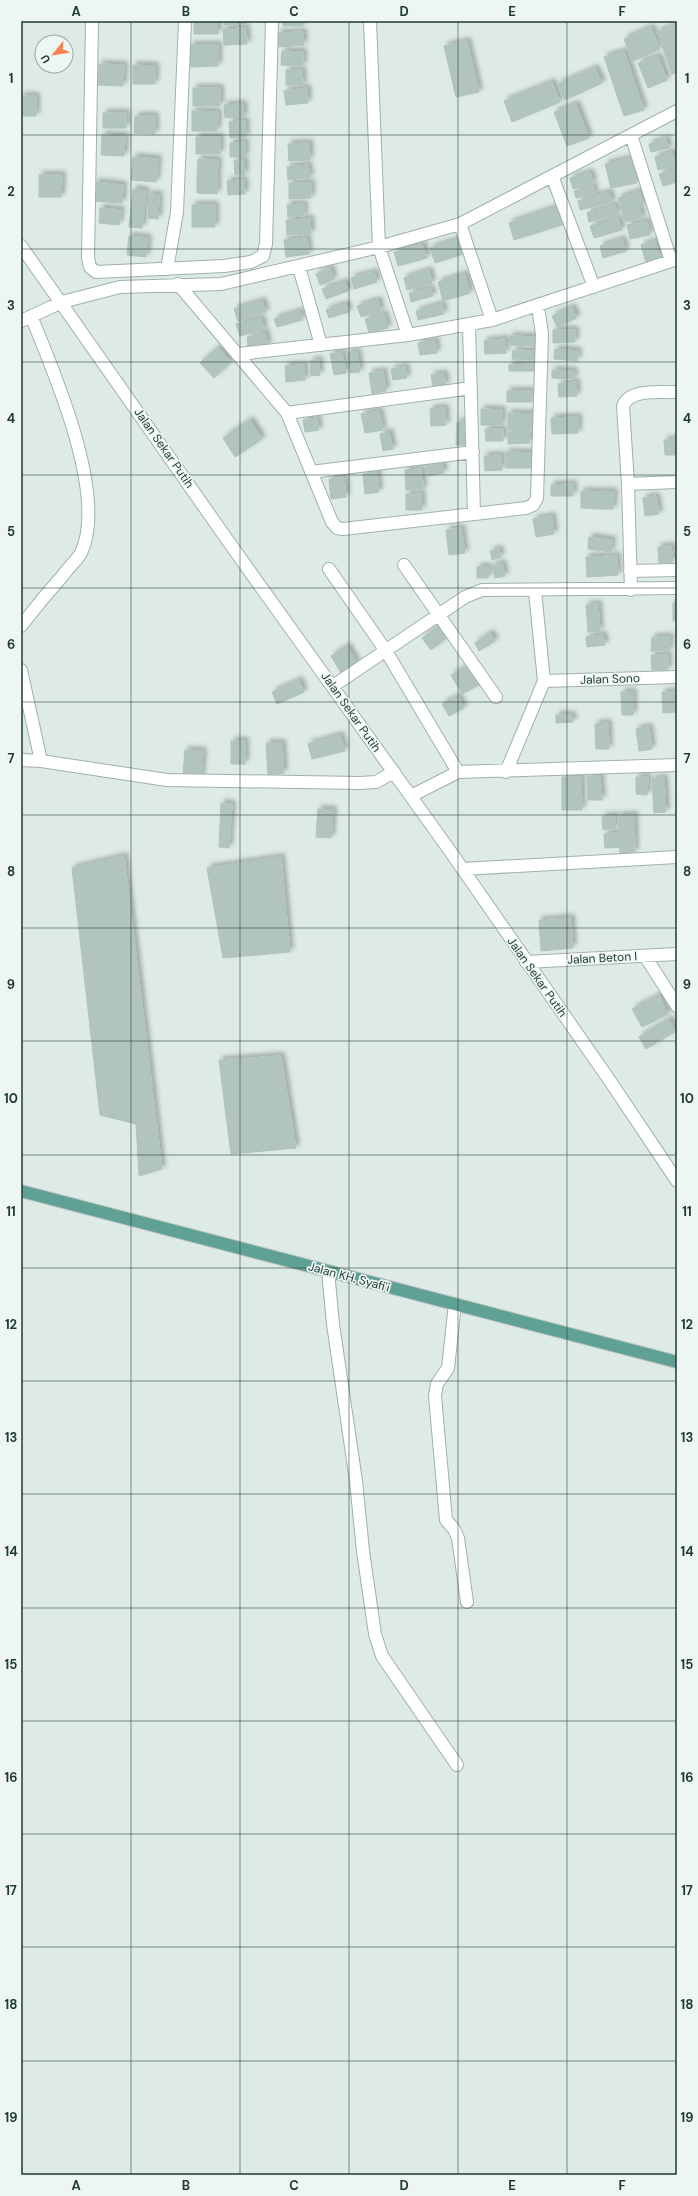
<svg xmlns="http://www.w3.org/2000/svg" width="698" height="2196" font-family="'DM Sans',sans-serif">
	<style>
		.building { fill: #b2c4be; stroke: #afc3bc; filter: url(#shadow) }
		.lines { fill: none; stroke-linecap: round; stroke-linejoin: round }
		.minor-casing { stroke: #a0b1ac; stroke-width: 14 }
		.major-casing { stroke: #bcc4c2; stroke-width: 14 }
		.minor { stroke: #fff; stroke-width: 12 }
		.major { stroke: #5fa194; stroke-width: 12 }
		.grid { fill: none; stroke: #1e3933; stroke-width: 1; stroke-opacity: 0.55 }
		.labels { text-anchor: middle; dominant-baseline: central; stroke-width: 3.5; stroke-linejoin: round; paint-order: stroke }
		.street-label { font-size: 12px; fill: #1e3933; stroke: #edf6f2 }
		.neatline { fill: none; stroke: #1e3933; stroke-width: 1.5 }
		.grid-label { font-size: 13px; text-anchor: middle; font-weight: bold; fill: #1e3933 }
	</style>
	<defs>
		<filter id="shadow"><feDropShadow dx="3.5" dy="-3.5" stdDeviation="2" flood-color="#0004"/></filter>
	</defs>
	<rect width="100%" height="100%" fill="#ddeae5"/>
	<path class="building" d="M194 21H217L218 34H194Z
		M224 21H246V24L224 25Z
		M283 21H303V26H283Z
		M677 25V73L672 74 657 32Z
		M651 27 660 49 633 61 624 39Z
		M246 28 247 44 224 45 223 29Z
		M303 32 304 45 279 47 278 33Z
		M467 41 479 92 456 97 444 46Z
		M190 45H218V66L191 67Z
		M282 51 303 52V66L281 65Z
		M624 51 644 110 624 116 604 57Z
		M658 56 667 80 648 88 638 63Z
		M99 64 124 65 123 86 98 85Z
		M133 65 155 66V84H133Z
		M595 68 602 83 565 100 558 84Z
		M286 70H302L303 85H286Z
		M552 82 560 102 512 122 504 101Z
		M193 88H220V106H193Z
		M307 88 308 103 286 105 284 91Z
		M21 96H36V116H21Z
		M243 104 244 117 225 118 224 105Z
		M576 104 589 138 567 146 554 112Z
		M192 111 218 112 217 131H192Z
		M103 113H126V128H103Z
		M135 116H155V134L134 133Z
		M245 121 246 137 230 138 229 122Z
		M102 135 125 136 124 156 101 155Z
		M196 137H220V154H196Z
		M666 139 669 148 651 152 649 144Z
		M245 142V157H230V143Z
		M309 143 310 160 289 161 288 144Z
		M672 152 676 166 658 170 655 157Z
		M133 157 158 159 156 182 131 180Z
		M631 158 637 183 611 188 605 164Z
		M198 159 218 160 217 178 197 177Z
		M234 160H244L245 175H235Z
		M308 165 310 178 288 180 287 167Z
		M677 168V182L663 186 659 174Z
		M590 172 593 183 573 189 570 178Z
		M39 175H62L61 197H39Z
		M197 177 217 178V194L197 193Z
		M244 180 245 194 228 195 227 181Z
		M95 182 123 185 122 203 93 201Z
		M289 183H311V198L289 199Z
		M593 186 595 194 576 198 574 191Z
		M133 189 146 191 142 228 129 227Z
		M639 191 644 205 622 212 618 198Z
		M609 192 612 202 580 210 578 201Z
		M149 194 159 195 158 219 148 218Z
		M304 204V216L288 217 287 205Z
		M192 205H215V227H192Z
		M615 205 618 214 589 222 587 213Z
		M559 206 565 224 514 240 509 223Z
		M100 208 121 210 119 225 99 223Z
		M640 209 642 218 624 222 622 213Z
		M618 218 622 230 594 238 590 226Z
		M310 219 311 234 287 235 286 220Z
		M647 221 650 235 630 239 627 225Z
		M129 236 148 238 146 257 127 255Z
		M307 238 309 254 286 257 284 240Z
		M459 239 464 254 435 263 430 248Z
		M622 239 626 251 603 258 600 246Z
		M655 241 661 259 646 263 641 245Z
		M422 244 427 258 398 266 394 252Z
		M330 268 334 279 320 285 316 274Z
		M429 270 432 283 407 290 404 278Z
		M374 272 377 282 354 289 351 278Z
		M465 274 470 293 443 301 438 282Z
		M345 282 348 291 326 299 322 289Z
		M430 288 433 296 411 302 409 293Z
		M378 300 381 311 361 317 357 306Z
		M262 301 266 312 238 321 234 309Z
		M346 304 349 312 329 318 326 310Z
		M442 304 444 314 418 320 416 311Z
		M572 307 577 318 557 327 552 316Z
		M300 311 302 320 277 327 274 319Z
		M384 314 388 328 369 333 365 319Z
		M261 318 264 329 240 336 236 324Z
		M553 330H575V342L553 343Z
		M265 332 268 346 259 348 256 334Z
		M255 336 256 347 248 348 247 337Z
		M510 336 536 337 535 346 509 345Z
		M505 339 506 353 485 354 484 341Z
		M435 341 437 353 420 355 418 343Z
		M218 347 231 362 214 378 200 363Z
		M555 349 578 351 577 361 554 359Z
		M513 350 535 351 534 360 512 359Z
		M342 352 346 373 334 375 330 354Z
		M357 352 360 372 350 373 347 353Z
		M319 360 320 375 311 376 310 361Z
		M534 364 535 371H509V365Z
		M304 365 305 380 286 382 285 366Z
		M405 367 407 378 393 380 391 369Z
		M552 370 574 371V379L552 378Z
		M383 371 386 391 372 394 369 373Z
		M444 374 446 385 433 387 431 375Z
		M576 382 577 396 559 397 558 384Z
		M507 391H532V402H507Z
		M445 408 446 425 431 426 430 409Z
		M481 409 502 410V425H481Z
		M379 411 383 430 365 433 361 414Z
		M508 413 537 414V431L508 430Z
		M578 417V433L552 434 551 418Z
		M317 418 319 430 305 432 303 420Z
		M250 420 262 439 235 457 223 438Z
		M457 422H466L465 445H456Z
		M485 429H503V441H486Z
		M389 432 393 449 383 451 380 434Z
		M508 432H529L530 443 508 444Z
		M677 439V455H665L664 440Z
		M506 452 536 453 535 468H506Z
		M501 455 502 470 485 471 484 456Z
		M442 463 444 473 428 476 426 466Z
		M422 469 423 490H406L405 470Z
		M377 472 379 492 365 494 363 474Z
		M344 478 346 497 331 499 329 479Z
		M573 484V496H551V485Z
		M581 491 603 492 602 509 581 508Z
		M603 491 614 492 613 509H602Z
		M421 493 422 510H406V494Z
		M656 496 659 514 645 516 643 498Z
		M552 516 554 534 536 537 533 519Z
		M461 528 465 553 449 555 446 530Z
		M589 537 612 540 611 552 588 549Z
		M671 546 673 562 659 563 658 547Z
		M499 549 501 557 492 560 490 551Z
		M617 556 618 575 587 577 586 557Z
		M502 563 505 576 495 578 492 566Z
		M477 567H489L488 578H477Z
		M673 603H677V621H673Z
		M598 604 600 631 588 632 586 605Z
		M440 625 448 637 431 650 422 638Z
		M490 633 495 641 479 651 475 643Z
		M603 635 605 645 587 647 586 637Z
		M652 637H670L669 651H651Z
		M347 646 357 663 341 673 331 656Z
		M651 655H668V670H652Z
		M470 665 481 684 462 694 451 675Z
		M299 680 304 692 277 704 272 692Z
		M621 692H633V715H622Z
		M662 692H676V712L663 713Z
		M458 696 464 708 449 716 442 704Z
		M556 715H572L573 722 556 723Z
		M608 723 609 749H596L595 724Z
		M649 727 652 749 639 751 636 729Z
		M340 735 345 751 312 759 308 744Z
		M231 741H245V764H231Z
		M266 743H282L284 773 268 775Z
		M185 750 203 751 201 778 183 776Z
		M587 776H600L602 800H588Z
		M562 777H581L582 810H562Z
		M636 777H648L647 795 636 794Z
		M664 778 666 812 654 813 652 779Z
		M221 803 232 804 229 848 219 847Z
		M318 809 333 810 331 838 316 837Z
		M634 815 635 852 620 853 618 816Z
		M615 816 616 829 603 830 602 817Z
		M617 833 619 847 605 848 604 834Z
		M124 856 162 1169 139 1176 136 1124 100 1115 72 868Z
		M281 857 290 952 223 958 207 868Z
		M571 918 573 948 541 951 539 920Z
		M659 995 668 1014 642 1027 632 1009Z
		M669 1019 676 1031 646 1049 639 1037Z
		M281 1056 296 1148 231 1154 219 1060Z"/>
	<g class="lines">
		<g class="minor-casing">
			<path id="minor" d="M92 21 88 258 90 267 96 272 224 266 251 262 263 256 266 244 272 21
				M370 21 379 247 408 335
				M631 135 671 261
				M552 176 594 287
				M460 224 492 320
				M21 246 233 548 450 851 610 1081 677 1181
				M299 267 321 345
				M167 269 177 212 185 21
				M178 284 287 413 332 522 337 528 343 529 526 508 533 505 537 498 542 334 538 307
				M21 321 62 302 120 287 221 284 379 247 460 224 677 111
				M469 325 474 513
				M239 354 408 335 492 320 677 259
				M287 413 471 388
				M311 472 473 452
				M628 484 677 482
				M404 565 496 697
				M329 569 386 651 458 772
				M630 571 677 570
				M631 590 628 484 623 406C630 388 660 393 677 392
				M21 626C35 608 49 591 64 574 69 567 77 560 81 553 108 496 54 372 31 316
				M21 670 41 761
				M544 681 677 677
				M333 686 465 597 482 590 677 588
				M21 760 41 761 167 780 360 783 376 782 394 772
				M506 772 544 681 535 591
				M411 796 458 772 677 765
				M463 869 677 857
				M645 956 677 1006
				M526 962 677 954
				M328 1271 333 1324 356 1481 363 1551 375 1634 382 1656 457 1765
				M455 1304 448 1368 437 1384 435 1396 446 1520 454 1529 458 1538 467 1602"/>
		</g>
		<g class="major-casing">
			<path id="major" d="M21 1191 677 1362"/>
		</g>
		<use href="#minor" class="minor"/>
		<use href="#major" class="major"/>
	</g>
	<path class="grid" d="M131 21V2175M240 21V2175M349 21V2175M458 21V2175M567 21V2175M21 135H677M21 249H677M21 362H677M21 475H677M21 588H677M21 702H677M21 815H677M21 928H677M21 1041H677M21 1155H677M21 1268H677M21 1381H677M21 1494H677M21 1608H677M21 1721H677M21 1834H677M21 1947H677M21 2061H677"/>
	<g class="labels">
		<g class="street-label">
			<text transform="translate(164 448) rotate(55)">Jalan Sekar Putih</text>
			<text transform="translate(610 679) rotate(-2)">Jalan Sono</text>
			<text transform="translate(351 712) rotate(55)">Jalan Sekar Putih</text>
			<text transform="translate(602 958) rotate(-3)">Jalan Beton I</text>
			<text transform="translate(537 977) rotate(55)">Jalan Sekar Putih</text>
			<text transform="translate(349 1277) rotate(15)">Jalan KH. Syafi'i</text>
		</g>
	</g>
	<rect width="698" height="2196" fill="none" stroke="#edf6f2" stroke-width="44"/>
	<g transform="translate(54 54) rotate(240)"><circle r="19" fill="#edf6f2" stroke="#9aaaa6"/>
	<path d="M0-3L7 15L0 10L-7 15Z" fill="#f8814c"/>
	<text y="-6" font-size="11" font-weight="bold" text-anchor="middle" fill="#1e3933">U</text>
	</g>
	<rect x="22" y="22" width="654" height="2152" class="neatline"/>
	<g class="grid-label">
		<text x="76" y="16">A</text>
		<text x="186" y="16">B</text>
		<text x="294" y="16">C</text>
		<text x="404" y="16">D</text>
		<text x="512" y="16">E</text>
		<text x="622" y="16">F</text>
		<text x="11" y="83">1</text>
		<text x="687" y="83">1</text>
		<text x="11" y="196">2</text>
		<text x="687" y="196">2</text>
		<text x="11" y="310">3</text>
		<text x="687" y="310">3</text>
		<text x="11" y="423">4</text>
		<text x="687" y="423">4</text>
		<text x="11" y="536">5</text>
		<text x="687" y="536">5</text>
		<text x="11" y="649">6</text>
		<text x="687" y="649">6</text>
		<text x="11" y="763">7</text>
		<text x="687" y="763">7</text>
		<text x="11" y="876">8</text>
		<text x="687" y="876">8</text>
		<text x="11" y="989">9</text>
		<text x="687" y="989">9</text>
		<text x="11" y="1103">10</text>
		<text x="687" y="1103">10</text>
		<text x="11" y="1216">11</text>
		<text x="687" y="1216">11</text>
		<text x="11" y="1329">12</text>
		<text x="687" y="1329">12</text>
		<text x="11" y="1442">13</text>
		<text x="687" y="1442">13</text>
		<text x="11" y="1556">14</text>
		<text x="687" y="1556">14</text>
		<text x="11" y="1669">15</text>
		<text x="687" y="1669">15</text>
		<text x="11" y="1782">16</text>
		<text x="687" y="1782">16</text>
		<text x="11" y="1895">17</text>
		<text x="687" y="1895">17</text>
		<text x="11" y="2009">18</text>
		<text x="687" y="2009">18</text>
		<text x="11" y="2122">19</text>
		<text x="687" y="2122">19</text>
		<text x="76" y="2190">A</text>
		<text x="186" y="2190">B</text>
		<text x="294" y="2190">C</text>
		<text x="404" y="2190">D</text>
		<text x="512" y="2190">E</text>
		<text x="622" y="2190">F</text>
	</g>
</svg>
